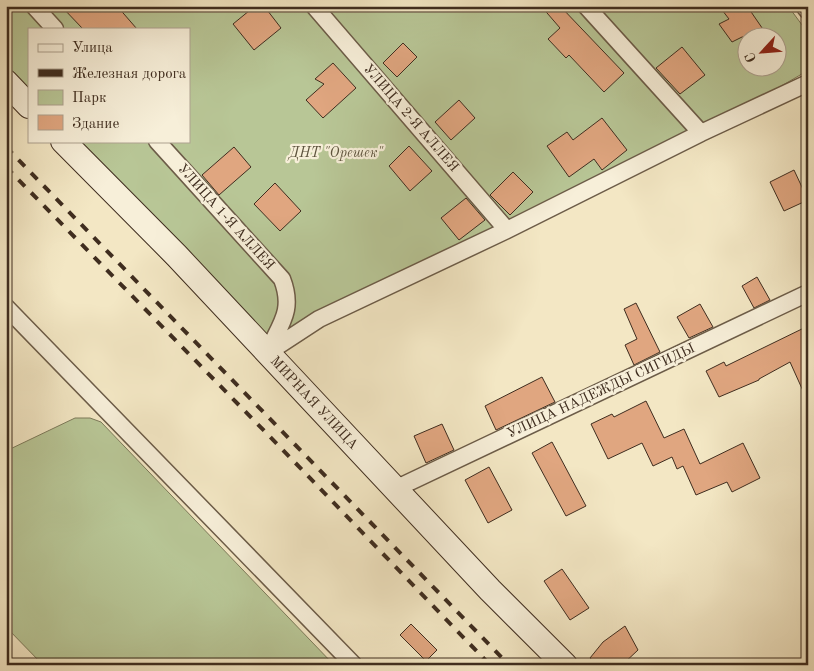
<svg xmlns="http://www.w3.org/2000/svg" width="814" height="671" font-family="'Old Standard TT',serif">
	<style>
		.green { fill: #b8c696; stroke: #7c7a5a; fill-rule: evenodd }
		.building { fill: #e0a680; stroke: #3f2d1f }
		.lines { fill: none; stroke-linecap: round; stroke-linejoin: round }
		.street-casing { stroke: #6c5c48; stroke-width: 19 }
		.secondary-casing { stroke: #3f2d1f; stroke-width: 26 }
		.street { stroke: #f7efd9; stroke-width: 16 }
		.secondary { stroke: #f7efd9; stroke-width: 24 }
		.rail { stroke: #3f2d1f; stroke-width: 4; stroke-dasharray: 9 9; stroke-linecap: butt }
		.labels { text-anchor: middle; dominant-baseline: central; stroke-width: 4.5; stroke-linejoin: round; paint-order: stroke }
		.street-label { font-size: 14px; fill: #3f2d1f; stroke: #f7efd9 }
		.park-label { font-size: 14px; font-style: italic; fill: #5d533d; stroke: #f7efd9 }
	</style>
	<rect width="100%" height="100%" fill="#f3e7c4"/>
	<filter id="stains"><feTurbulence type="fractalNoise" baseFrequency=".004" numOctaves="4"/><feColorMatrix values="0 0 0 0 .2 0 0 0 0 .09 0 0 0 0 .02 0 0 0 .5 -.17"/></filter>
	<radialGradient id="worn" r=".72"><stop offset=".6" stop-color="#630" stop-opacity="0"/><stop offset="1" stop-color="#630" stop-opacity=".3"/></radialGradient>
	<path class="green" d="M6 6H788L808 33V69L807 71 701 133 256 357 50 141H189V29H29V119L6 95ZM746 38H776V68H746Z
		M75 418H90L101 422 334 665H43L6 627V451Z"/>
	<path class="building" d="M61 6H117L137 29H83Z
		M255 6H264L281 28 254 50 233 24Z
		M541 6H560L624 73 604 92 569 55 566 58 548 39 560 28Z
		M719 6H747L769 38 742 37 732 42 719 24 729 19Z
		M403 43 417 57 397 77 383 63Z
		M682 47 705 75 680 94 656 68Z
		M333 63 356 88 323 118 306 100 324 84 315 79Z
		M459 100 475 118 451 140 435 122Z
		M602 118 627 150 602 170 594 159 569 177 547 146 567 132 573 140Z
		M409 146 432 171 410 191 389 166Z
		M234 147 251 167 219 195 202 175Z
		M794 170 808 200 784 211 770 182Z
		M513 172 533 192 510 215 490 195Z
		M275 183 301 211 280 231 254 204Z
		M466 198 485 220 459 240 441 218Z
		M757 277 770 300 754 308 742 286Z
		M636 303 660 352 634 365 625 345 637 339 624 309Z
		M700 304 713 327 689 338 677 317Z
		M808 326V402L790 362 759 379V380L719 397 706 371 724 362 726 366Z
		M542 377 555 402 496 430 485 406Z
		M646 401 664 438 684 429 700 464 743 443 760 478 732 492 727 482 696 495 683 466 677 469 672 457 653 466 642 443 608 459 591 424 612 414 614 417Z
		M442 424 454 450 426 463 414 436Z
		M552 442 586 506 566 516 532 453Z
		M489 467 512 510 488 523 465 480Z
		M562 569 589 608 570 620 544 581Z
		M411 624 437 650 426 661 400 635Z
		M625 626 638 650 622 665H598L590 658 603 642Z"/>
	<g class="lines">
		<g class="street-casing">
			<path id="street" d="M34 6 55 29
				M314 6 507 230
				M586 6 701 133
				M804 6 808 11
				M157 141 282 279C294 310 281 323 268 351
				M6 307 354 665
				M267 353 319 319 507 230 701 133 808 83
				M395 489 808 293"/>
		</g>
		<g class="secondary-casing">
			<path id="secondary" d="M6 82 29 106
				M63 141 177 256 490 590 565 665"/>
		</g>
		<use href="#street" class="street"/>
		<use href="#secondary" class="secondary"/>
		<path class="rail" d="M6 147 509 665
			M6 167 281 448 490 665"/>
	</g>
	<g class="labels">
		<g class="street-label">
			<text transform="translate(411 118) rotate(49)">УЛИЦА 2-Я АЛЛЕЯ</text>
			<text transform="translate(226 217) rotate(48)">УЛИЦА 1-Я АЛЛЕЯ</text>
			<text transform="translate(601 391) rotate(-25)">УЛИЦА НАДЕЖДЫ СИГИДЫ</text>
			<text transform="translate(314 403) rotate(47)">МИРНАЯ УЛИЦА</text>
		</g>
		<g class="park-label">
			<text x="336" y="153">ДНТ "Орешек"</text>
		</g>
	</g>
	<rect width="814" height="671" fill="none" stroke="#f3e7c4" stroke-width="25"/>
	<rect x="8" y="8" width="799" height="656" fill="none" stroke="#3f2d1f" stroke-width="2.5"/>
	<rect x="12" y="12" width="789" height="646" fill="none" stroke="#3f2d1f"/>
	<rect x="28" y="28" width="162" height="115" fill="#f7efd9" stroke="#ada18f"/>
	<rect x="38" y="44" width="25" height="8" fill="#f7efd9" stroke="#ada18f"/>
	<text x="72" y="52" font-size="15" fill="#3f2d1f">Улица</text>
	<rect x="38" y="69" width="25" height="8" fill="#3f2d1f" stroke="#ada18f"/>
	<text x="72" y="78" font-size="15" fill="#3f2d1f">Железная дорога</text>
	<rect x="38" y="90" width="25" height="15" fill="#b8c696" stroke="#ada18f"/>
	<text x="72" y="102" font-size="15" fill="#3f2d1f">Парк</text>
	<rect x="38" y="115" width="25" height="15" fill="#e0a680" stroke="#ada18f"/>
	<text x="72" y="128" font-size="15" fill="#3f2d1f">Здание</text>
	<g transform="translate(762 52) rotate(244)"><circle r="24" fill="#f7efd9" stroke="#ada18f"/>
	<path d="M0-4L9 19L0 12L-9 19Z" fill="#8f2418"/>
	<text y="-8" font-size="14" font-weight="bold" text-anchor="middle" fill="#3f2d1f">С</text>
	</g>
	<rect width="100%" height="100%" filter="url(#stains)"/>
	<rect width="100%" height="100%" fill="url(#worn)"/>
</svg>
